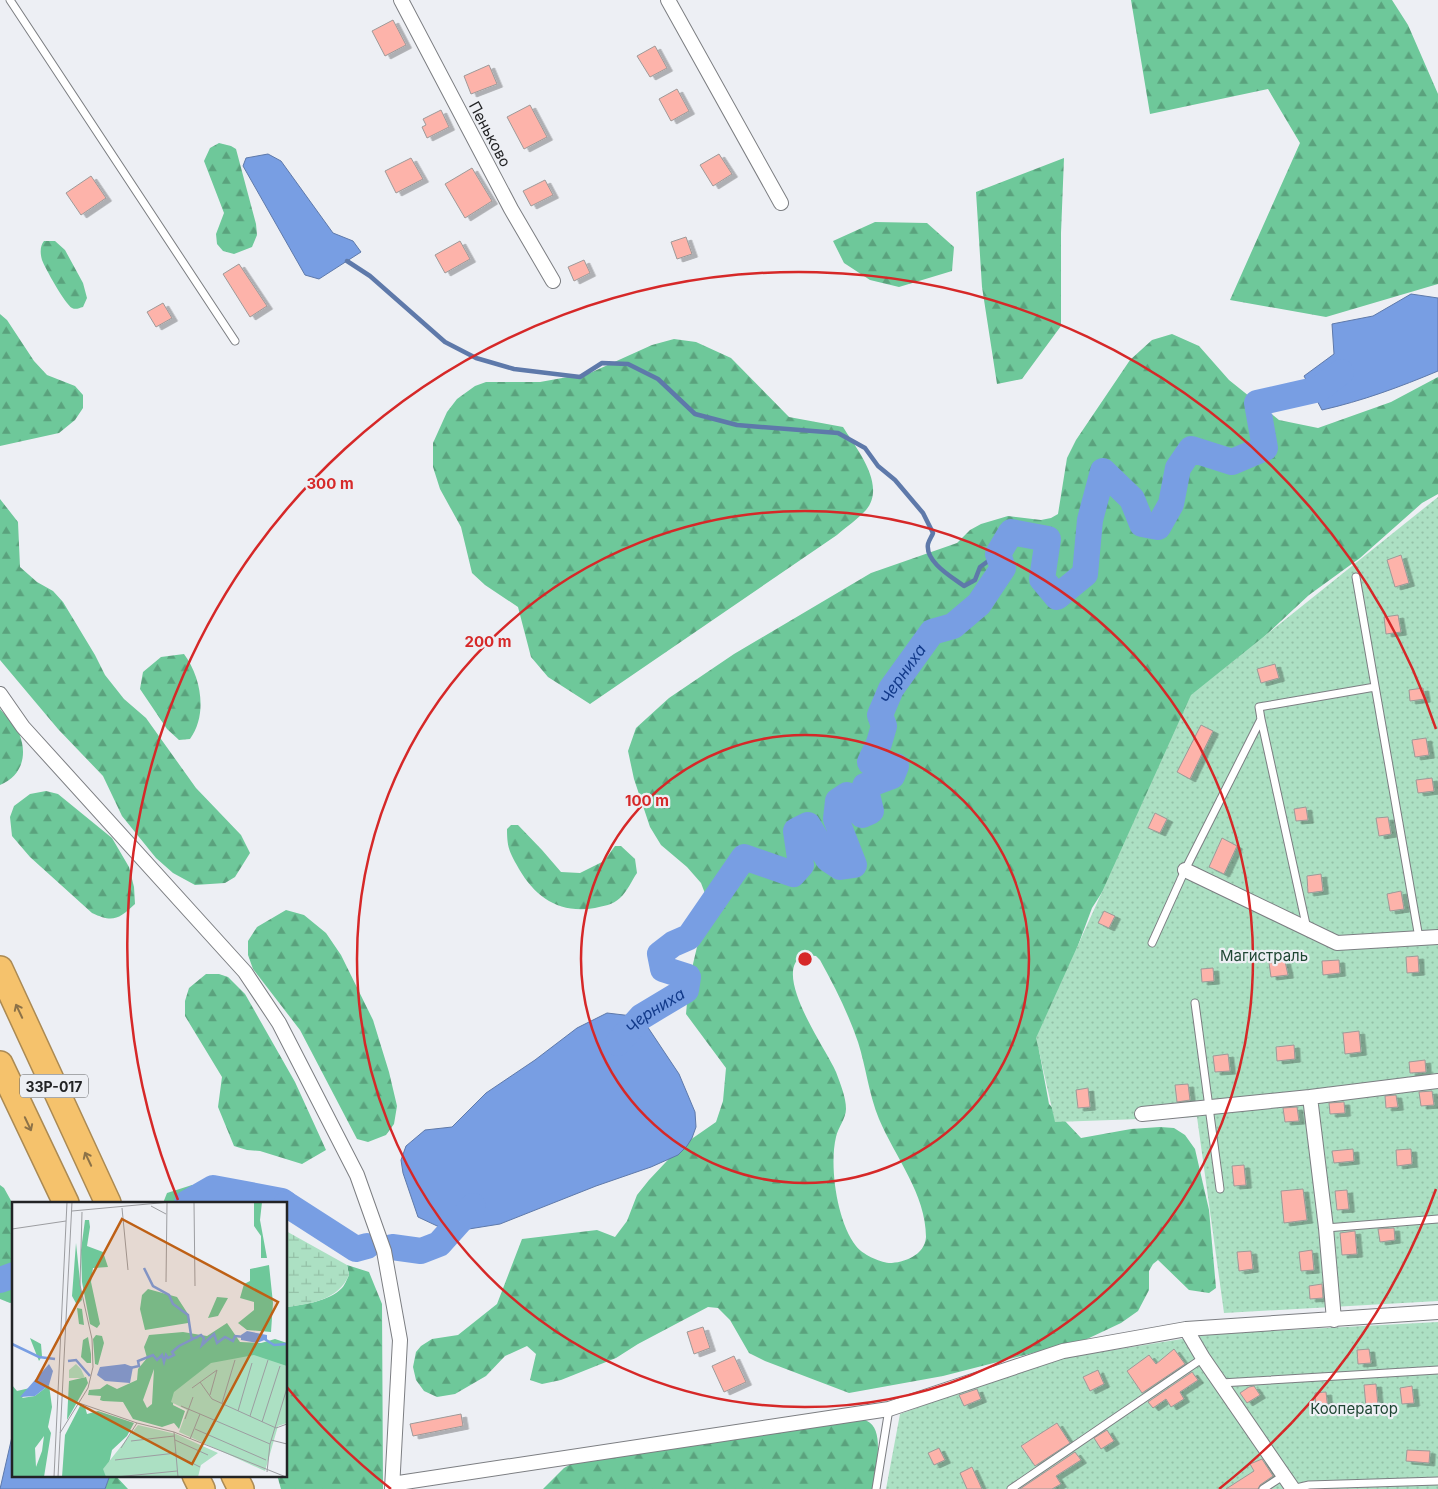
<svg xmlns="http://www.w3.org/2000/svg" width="1438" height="1489" font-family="Inter,sans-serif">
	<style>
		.forest { fill: url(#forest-firs); fill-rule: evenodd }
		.wetland { fill: url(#wetland-marsh) }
		.park { fill: url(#park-dots) }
		.water { fill: #789ee3; stroke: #5e79aa }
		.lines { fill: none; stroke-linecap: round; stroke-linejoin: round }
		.stream { stroke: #5e79aa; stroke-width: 4.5 }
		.river { stroke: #789ee3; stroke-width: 26 }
		.building { fill: #fdb3aa; stroke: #9e9998; filter: url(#shadow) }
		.lane-casing { stroke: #7c7e82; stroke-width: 9 }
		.street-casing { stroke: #7c7e82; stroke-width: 16 }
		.highway-casing { stroke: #ab8a53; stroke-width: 28 }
		.lane { stroke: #fff; stroke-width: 7 }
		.street { stroke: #fff; stroke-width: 14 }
		.highway { stroke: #f5c26c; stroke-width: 25 }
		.oneway { stroke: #8c7248 }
		.ring { fill: none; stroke: #d62828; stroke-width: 2.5 }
		.labels { text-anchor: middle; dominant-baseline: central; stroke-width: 4.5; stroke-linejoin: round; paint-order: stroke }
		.shield { fill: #edeff4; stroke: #5f6063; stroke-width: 1 }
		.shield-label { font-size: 14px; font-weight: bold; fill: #222325 }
		.street-label { font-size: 15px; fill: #222325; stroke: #edeff4 }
		.park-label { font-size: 15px; fill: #1f4633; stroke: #edeff4 }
		.water-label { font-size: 16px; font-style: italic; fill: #123a8a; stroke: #edeff4 }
		.inset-river { fill: none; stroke: #789ee3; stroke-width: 2.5 }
		.inset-road { fill: none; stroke: #9c9da1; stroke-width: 1 }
		.view { fill: #be6015; fill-opacity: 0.15; stroke: #be6015; stroke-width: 2.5 }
		.inset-edge { fill: none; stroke: #222325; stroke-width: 2.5 }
		.centre { fill: #d62828; stroke: #edeff4; stroke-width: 2.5 }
		.ring-label { font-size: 15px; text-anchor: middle; font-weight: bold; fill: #d62828; stroke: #edeff4; stroke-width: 4.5; stroke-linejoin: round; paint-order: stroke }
	</style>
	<defs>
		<pattern id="forest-firs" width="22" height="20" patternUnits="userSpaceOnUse" patternTransform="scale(1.25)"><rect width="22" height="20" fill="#6ec89a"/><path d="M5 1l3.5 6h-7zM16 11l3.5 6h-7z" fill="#5aa27d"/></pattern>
		<pattern id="wetland-marsh" width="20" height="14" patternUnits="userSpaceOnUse" patternTransform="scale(1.25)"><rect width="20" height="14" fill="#ace0c3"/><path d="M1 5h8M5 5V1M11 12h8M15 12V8" fill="none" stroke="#94c0a7"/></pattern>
		<pattern id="park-dots" width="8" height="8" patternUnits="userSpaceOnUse" patternTransform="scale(1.25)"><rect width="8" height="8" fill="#ace0c3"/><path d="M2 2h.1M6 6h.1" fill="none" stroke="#94c0a7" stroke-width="1.8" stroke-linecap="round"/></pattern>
		<filter id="shadow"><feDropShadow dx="5.5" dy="3" stdDeviation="0" flood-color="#0004"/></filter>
	</defs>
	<rect width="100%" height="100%" fill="#edeff4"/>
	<path class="forest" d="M1131 0H1392L1408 25 1438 94V284L1326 317 1230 300 1300 143 1268 89 1150 114Z
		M219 143 231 146 236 149 256 224 257 235 252 247 234 254 223 251 217 244 216 234 224 213 204 161 210 148Z
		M1064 158 1061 233V326L1022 379 997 384 982 287 976 192Z
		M875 222 927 223 954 247 952 271 899 287 870 280 844 263 833 241Z
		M44 241H55L65 250 83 283 87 298 83 307C79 308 76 310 72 308 65 304 45 268 42 260 40 253 40 246 44 241Z
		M0 314 7 320 34 361 47 375 75 386 83 395V408L75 420 59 433 0 446Z
		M1172 334 1199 346 1229 380 1279 420 1318 428 1391 402 1438 377V494L1422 503 1360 558 1309 595 1224 674 1152 814 1092 908 1039 1050 1049 1104 1081 1138 1131 1129 1160 1127 1174 1128 1185 1135 1195 1149 1209 1210 1216 1288 1209 1293 1189 1290 1158 1260 1153 1264 1149 1271V1290L1138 1311 1121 1323 1087 1339 943 1376 849 1393 765 1361 749 1353 730 1320 718 1308 708 1307 638 1344 616 1358 561 1380 542 1384 530 1380 536 1354 527 1346 505 1356 486 1376 455 1394 437 1397 424 1391 416 1380 413 1367 416 1352 421 1346 432 1339 458 1335 497 1304 522 1239 597 1230 615 1237 627 1221 637 1195 649 1180 680 1147 716 1122 723 1101 726 1068 686 1014 689 981 697 947 709 919V904L701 883 687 867 661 845 650 827 634 779 628 751 636 728 669 698 734 654 871 573 957 543 970 530 981 524 1008 516 1041 520 1051 518 1058 514 1067 458 1076 440 1130 360 1152 340ZM804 955 816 956 820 960C835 987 848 1013 858 1042 866 1067 869 1095 879 1119 895 1157 926 1194 926 1237 925 1255 904 1263 889 1263 879 1262 862 1254 856 1246 837 1222 829 1166 836 1137 838 1128 846 1118 846 1109 846 1097 840 1083 836 1072 827 1050 769 971 804 955Z
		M674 339 696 342 731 358 789 417 843 427C856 448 887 485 866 510 858 519 846 527 837 535L590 704 548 677 531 657 518 607 485 585 472 573 461 527 440 489 433 467V443L447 412 457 399 475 386 486 382H540L590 373 652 345Z
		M0 499 18 522 20 567 37 582 53 591 63 602 95 655 105 675 124 699 146 718 196 788 241 835 250 853 235 877 225 883 195 885 173 873 156 858 122 816 103 776 58 729 0 660Z
		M184 654C201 677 208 714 190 739L179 740 167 729 140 689 143 672 161 657Z
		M0 709C6 716 15 725 19 733 28 755 22 776 0 785Z
		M46 791 58 794 112 838 129 867 134 887 135 904C119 919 113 923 92 913L30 857 12 836 10 817 14 806 30 794Z
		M511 825H518L542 850 561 872 580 873 604 861 615 846H621L635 859 637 873C632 880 627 892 620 898 613 905 603 906 595 908 560 914 536 898 519 869 510 853 507 849 507 829Z
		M286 910 304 915 326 933 341 955 373 1020 389 1072 397 1106 394 1124 386 1135 368 1142 357 1139 300 1030 253 969 248 955V941L257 927Z
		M206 974H219L228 977 245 994 295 1082 326 1150 302 1164 260 1151 247 1150 234 1146 218 1107 222 1077 185 1016V1001L189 988Z
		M0 1185 4 1188 14 1206V1302L10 1303 0 1299Z
		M192 1185 202 1187 214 1203H163L167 1193Z
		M347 1265 369 1272 382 1304 383 1489H281L277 1475H286V1307C302 1305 330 1301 342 1288 345 1285 347 1279 349 1275Z
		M855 1419C858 1419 864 1419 867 1421 886 1429 875 1473 873 1489H543L564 1468 591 1453Z
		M110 1475H115L128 1489H105Z"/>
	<path class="wetland" d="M286 1231 347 1265 349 1275C338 1300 311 1304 286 1307Z"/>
	<path class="park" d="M1438 497V1301L1224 1313 1197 1117 1055 1122 1036 1038 1191 695Z
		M1438 1322V1489H886L900 1414 1044 1361 1213 1334Z"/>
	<path class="water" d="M268 154 281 161 333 233 353 241 361 252 319 279 305 275 243 166 246 158Z
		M1411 294 1438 298V371C1400 387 1362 401 1322 410L1304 376 1334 354 1332 324 1373 316Z
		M607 1013 641 1017 679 1074 695 1112 696 1127 692 1138 687 1146 678 1155 651 1167 596 1186 500 1224 450 1232 418 1217 403 1173 401 1160 406 1146 425 1130 452 1127 486 1093 535 1060 577 1028Z
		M14 1428V1475H110L105 1489H0Z"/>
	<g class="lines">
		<path class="stream" d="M347 261 370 276 445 342 476 358 514 369 580 377 602 363 628 364 658 379 695 414 737 425 838 433 865 448 878 466 895 480 923 513 933 533C932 536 929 540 928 544 925 562 952 577 964 586L975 580 980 567 998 554"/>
		<g class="river">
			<path id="s1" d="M618 1043 641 1017 686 990 688 977 663 969 660 954 673 944 689 937 744 857 793 874 801 865 796 831 808 825 828 859 840 867 854 865 836 819 838 801 847 795 862 815 871 811 865 786 892 776 896 766 870 762 879 743 884 726 880 715 891 689 932 632 953 626 979 604 1003 568 998 554 1011 532 1048 539 1042 579 1057 597 1085 574 1090 520 1103 471 1132 499 1142 524 1158 527 1171 504 1178 468 1191 449 1232 462 1265 448 1257 403 1319 389 1341 372"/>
			<path d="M187 1203 213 1188 282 1201 285 1203"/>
			<path d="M286 1204 356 1249 367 1246"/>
			<path d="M392 1247 421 1251 439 1244 473 1206"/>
			<path d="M0 1280 14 1275"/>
		</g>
	</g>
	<path class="building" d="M393 20 406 45 385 56 372 31Z
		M655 46 667 68 650 77 637 56Z
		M489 65 497 84 471 94 464 76Z
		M677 89 689 111 671 121 659 99Z
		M530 105 547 137 524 149 507 117Z
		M441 110 449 127 427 138 422 127 426 125 423 119Z
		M719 154 732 174 713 186 700 165Z
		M411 158 423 179 396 193 385 171Z
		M472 168 492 201 465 218 445 184Z
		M91 176 106 198 81 215 66 193Z
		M545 180 553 195 531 206 523 191Z
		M686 237 692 254 677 259 671 242Z
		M460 241 470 259 445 273 435 255Z
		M584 260 590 273 574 281 568 267Z
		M239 264 267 306 250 317 223 274Z
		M163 303 172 318 156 327 147 312Z
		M1401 555 1409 583 1395 587 1387 560Z
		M1398 615 1401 632 1386 634 1384 617Z
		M1275 664 1279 678 1261 683 1257 669Z
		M1423 688 1425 699 1410 701 1409 690Z
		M1201 725 1213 731 1190 779 1177 772Z
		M1426 738 1429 755 1415 757 1412 740Z
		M1432 778 1434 791 1418 793 1416 780Z
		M1306 807 1308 820 1296 821 1294 809Z
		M1155 813 1167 819 1160 833 1148 828Z
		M1388 817 1391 834 1379 836 1376 818Z
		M1222 838 1237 846 1224 874 1209 867Z
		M1321 874 1323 891 1308 893 1307 876Z
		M1401 891 1404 909 1390 911 1387 894Z
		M1104 911 1115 916 1109 928 1098 923Z
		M1418 956 1419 972 1407 973 1406 957Z
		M1339 960 1340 973 1323 975 1322 961Z
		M1285 961 1288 975 1271 977 1269 963Z
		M1213 968 1214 981 1202 982 1201 969Z
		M1359 1031 1361 1052 1345 1054 1343 1033Z
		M1294 1045 1295 1059 1277 1061 1276 1047Z
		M1228 1054 1230 1071 1215 1072 1213 1056Z
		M1425 1060 1426 1072 1410 1073 1409 1062Z
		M1188 1084 1190 1100 1177 1102 1175 1085Z
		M1088 1088 1090 1107 1078 1108 1076 1090Z
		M1432 1091 1434 1105 1421 1106 1419 1092Z
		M1396 1095 1398 1107 1386 1108 1385 1096Z
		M1344 1102 1345 1113 1330 1114 1329 1103Z
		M1297 1107 1299 1121 1285 1122 1283 1108Z
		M1353 1149 1354 1161 1334 1163 1332 1151Z
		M1411 1149 1412 1164 1397 1166 1396 1150Z
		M1244 1165 1246 1185 1234 1186 1232 1166Z
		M1303 1189 1307 1220 1284 1223 1281 1191Z
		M1347 1190 1349 1209 1337 1210 1335 1191Z
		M1394 1228 1395 1240 1380 1242 1378 1229Z
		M1355 1231 1357 1254 1342 1255 1340 1233Z
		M1312 1250 1314 1270 1301 1271 1299 1252Z
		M1251 1251 1253 1269 1239 1271 1237 1252Z
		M1322 1284 1323 1298 1310 1299 1309 1286Z
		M703 1327 710 1348 694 1354 687 1332Z
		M1174 1349 1185 1364 1142 1393 1127 1371 1149 1355 1156 1364Z
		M1369 1349 1371 1363 1358 1364 1357 1350Z
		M734 1356 746 1382 724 1392 712 1366Z
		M1098 1370 1104 1384 1090 1391 1083 1377Z
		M1192 1372 1198 1380 1180 1392 1184 1399 1171 1407 1166 1399 1153 1408 1148 1402Z
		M1376 1384 1378 1406 1366 1407 1364 1385Z
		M1254 1386 1260 1395 1247 1403 1240 1393 1249 1387Z
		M1412 1386 1414 1403 1402 1404 1400 1388Z
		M977 1389 981 1399 964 1406 959 1395Z
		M1326 1392 1328 1410 1316 1411 1315 1393Z
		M461 1414 463 1426 413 1436 410 1424Z
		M1057 1423 1070 1443 1035 1466 1021 1446Z
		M1107 1430 1114 1441 1101 1449 1094 1438Z
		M939 1448 945 1460 934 1465 928 1453Z
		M1407 1450 1430 1451 1429 1463 1406 1461Z
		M1075 1452 1081 1460 1056 1476 1061 1484 1052 1489H1020Z
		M1262 1459 1273 1476 1260 1485 1258 1489H1226L1254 1471 1250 1464Z
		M972 1467 982 1489H967L960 1473Z"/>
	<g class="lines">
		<g class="lane-casing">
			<path id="lane" d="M10 0 235 341
				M1356 577 1419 938
				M1261 719 1259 707 1375 687
				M1152 943 1185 870 1261 719 1307 929
				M1195 1003 1220 1189
				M1326 1228 1438 1219
				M1221 1383 1438 1370
				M876 1489 889 1409
				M1011 1489 1203 1358
				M1263 1489 1283 1476
				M1292 1489 1309 1485 1438 1481"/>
		</g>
		<g class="street-casing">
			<path id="street" d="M401 0 511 209 553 281
				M668 0 781 203
				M0 694 23 727 245 972 279 1023 357 1175 384 1251 400 1340 392 1489
				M1185 870 1337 943 1438 937
				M1142 1114 1310 1097
				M1334 1320 1326 1228 1310 1097 1438 1081
				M1186 1329 1203 1358 1293 1489
				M392 1484 889 1409 1063 1351 1186 1329 1438 1312"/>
		</g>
		<g class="highway-casing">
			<path id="highway" d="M0 969 108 1203
				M0 1064 66 1203
				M195 1475 202 1489
				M234 1475 241 1489"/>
		</g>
		<use href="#lane" class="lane"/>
		<use href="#street" class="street"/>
		<use href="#highway" class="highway"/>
	</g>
	<defs><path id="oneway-shaft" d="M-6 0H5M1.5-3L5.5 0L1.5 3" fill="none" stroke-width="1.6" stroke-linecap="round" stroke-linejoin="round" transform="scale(1.25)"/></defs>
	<g class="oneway">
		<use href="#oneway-shaft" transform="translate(19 1011) rotate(-115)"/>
		<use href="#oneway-shaft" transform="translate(28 1124) rotate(65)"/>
		<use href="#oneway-shaft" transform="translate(88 1159) rotate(-115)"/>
	</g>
	<g class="ring">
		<circle cx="805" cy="959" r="224"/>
		<circle cx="805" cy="959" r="448"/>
		<path d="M1436 1189A672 672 0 0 1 1219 1489M391 1489A672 672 0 0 1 286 1386M178 1200A672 672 0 1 1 1436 729"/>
	</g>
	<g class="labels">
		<rect class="shield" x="20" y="1074.5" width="68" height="23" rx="4"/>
		<g class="shield-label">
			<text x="54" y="1086">33Р-017</text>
		</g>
		<g class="street-label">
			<text transform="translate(490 134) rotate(62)">Пеньково</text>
		</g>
		<g class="park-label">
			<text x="1264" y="955">Магистраль</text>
			<text x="1354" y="1408">Кооператор</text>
		</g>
		<g class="water-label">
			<text stroke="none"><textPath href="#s1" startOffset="755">Черниха</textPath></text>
			<text stroke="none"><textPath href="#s1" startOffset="50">Черниха</textPath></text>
		</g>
	</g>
	<g transform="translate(12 1202)">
		<rect width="275" height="275" fill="#edeff4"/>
		<path d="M242 0H250L248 18 255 56H249V34L242 24ZM73 18H77L78 25 75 44 91 50 96 65 81 66 79 80 88 122 85 126 78 122 70 80 69 48ZM64 41 70 98 65 103 60 94ZM257 63 261 101 259 130 235 128 226 121 242 108V100L228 96 232 82 238 79V67ZM136 87 165 95 176 112V121L133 128 128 107 130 93ZM205 95 216 96 206 114 196 116ZM65 106 70 107 72 123 67 122ZM215 121 228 140 249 141 263 137 275 141V165L242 154 204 161 162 191 161 203 173 209 167 227 162 221 150 225 121 217 111 200 91 199 88 198 89 194 76 193 77 188 88 187 95 182 105 187 125 178 126 167 135 156 132 145 137 133 171 130 195 134ZM142 167 140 202 135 206 131 198ZM84 133 90 134 92 141 86 163 83 162 81 137ZM76 135 79 152V161H75L69 155 71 138ZM18 136 29 142 30 154 27 159ZM74 175 76 181 55 218 57 179ZM0 183 5 189 18 186 10 196 23 194 37 183 40 205 36 225 39 231 32 275H0ZM32 234 30 249 24 265 23 246ZM68 204 73 205 75 212 86 209 122 221 115 234 100 248 94 275H50L53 233Z" fill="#6ec89a" fill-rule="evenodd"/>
		<path d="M64 162 69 167 73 176H57V168Z" fill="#ace0c3"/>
		<path d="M242 153 275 164V221L266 224 253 269 167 230 175 208 159 200 162 190 199 161ZM126 223 164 232 206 251 189 263 186 275H94L91 267Z" fill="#ace0c3"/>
		<path d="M235 129 255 133V137L245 141 229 138V133ZM37 162 41 169 37 183 23 194 8 195ZM113 162 121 165 118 181 93 179 85 173 88 165Z" fill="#789ee3"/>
		<path class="inset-river" d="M132 66 141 84 157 93 161 102 176 113 179 133 180 137 186 135M251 136 262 143 275 142M0 142 27 155 43 157M56 159 64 158 78 174M118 166 127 164 126 159 141 153 145 158 150 153 152 160 154 153 156 156 162 153 160 150 167 144 189 133 192 136 190 143 202 132 205 141 213 135 221 139 223 134 233 135"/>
		<path class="inset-road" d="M182 0 183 84M139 4 154 12M110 6 116 68M60 9 158 0M0 27 54 19M154 80 155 1M188 180 200 197 264 226 275 222M180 186 205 168 198 193M67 201 125 221 162 230 274 275M210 201 223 158M169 204 188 212M226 209 240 161M238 214 256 158M173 217 181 195M250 220 268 164M183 227 254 258M162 230 166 275M48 231 76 186 81 165 80 137 68 83 70 10M178 237 188 212 258 242 275 186M163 238 196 253M259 238 275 242M119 239 162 234M109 246 125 221M164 253 188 265M103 258 164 251M255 270 258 242M42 275 55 0M46 275 60 0M104 275 165 269"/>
		<path class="view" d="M110 17 266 100 180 262 24 179Z"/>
		<rect width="275" height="275" class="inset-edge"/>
	</g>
	<circle cx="805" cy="959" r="8" class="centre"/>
	<g class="ring-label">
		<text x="330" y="489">300 m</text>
		<text x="488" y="647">200 m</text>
		<text x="647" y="806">100 m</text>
	</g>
</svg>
